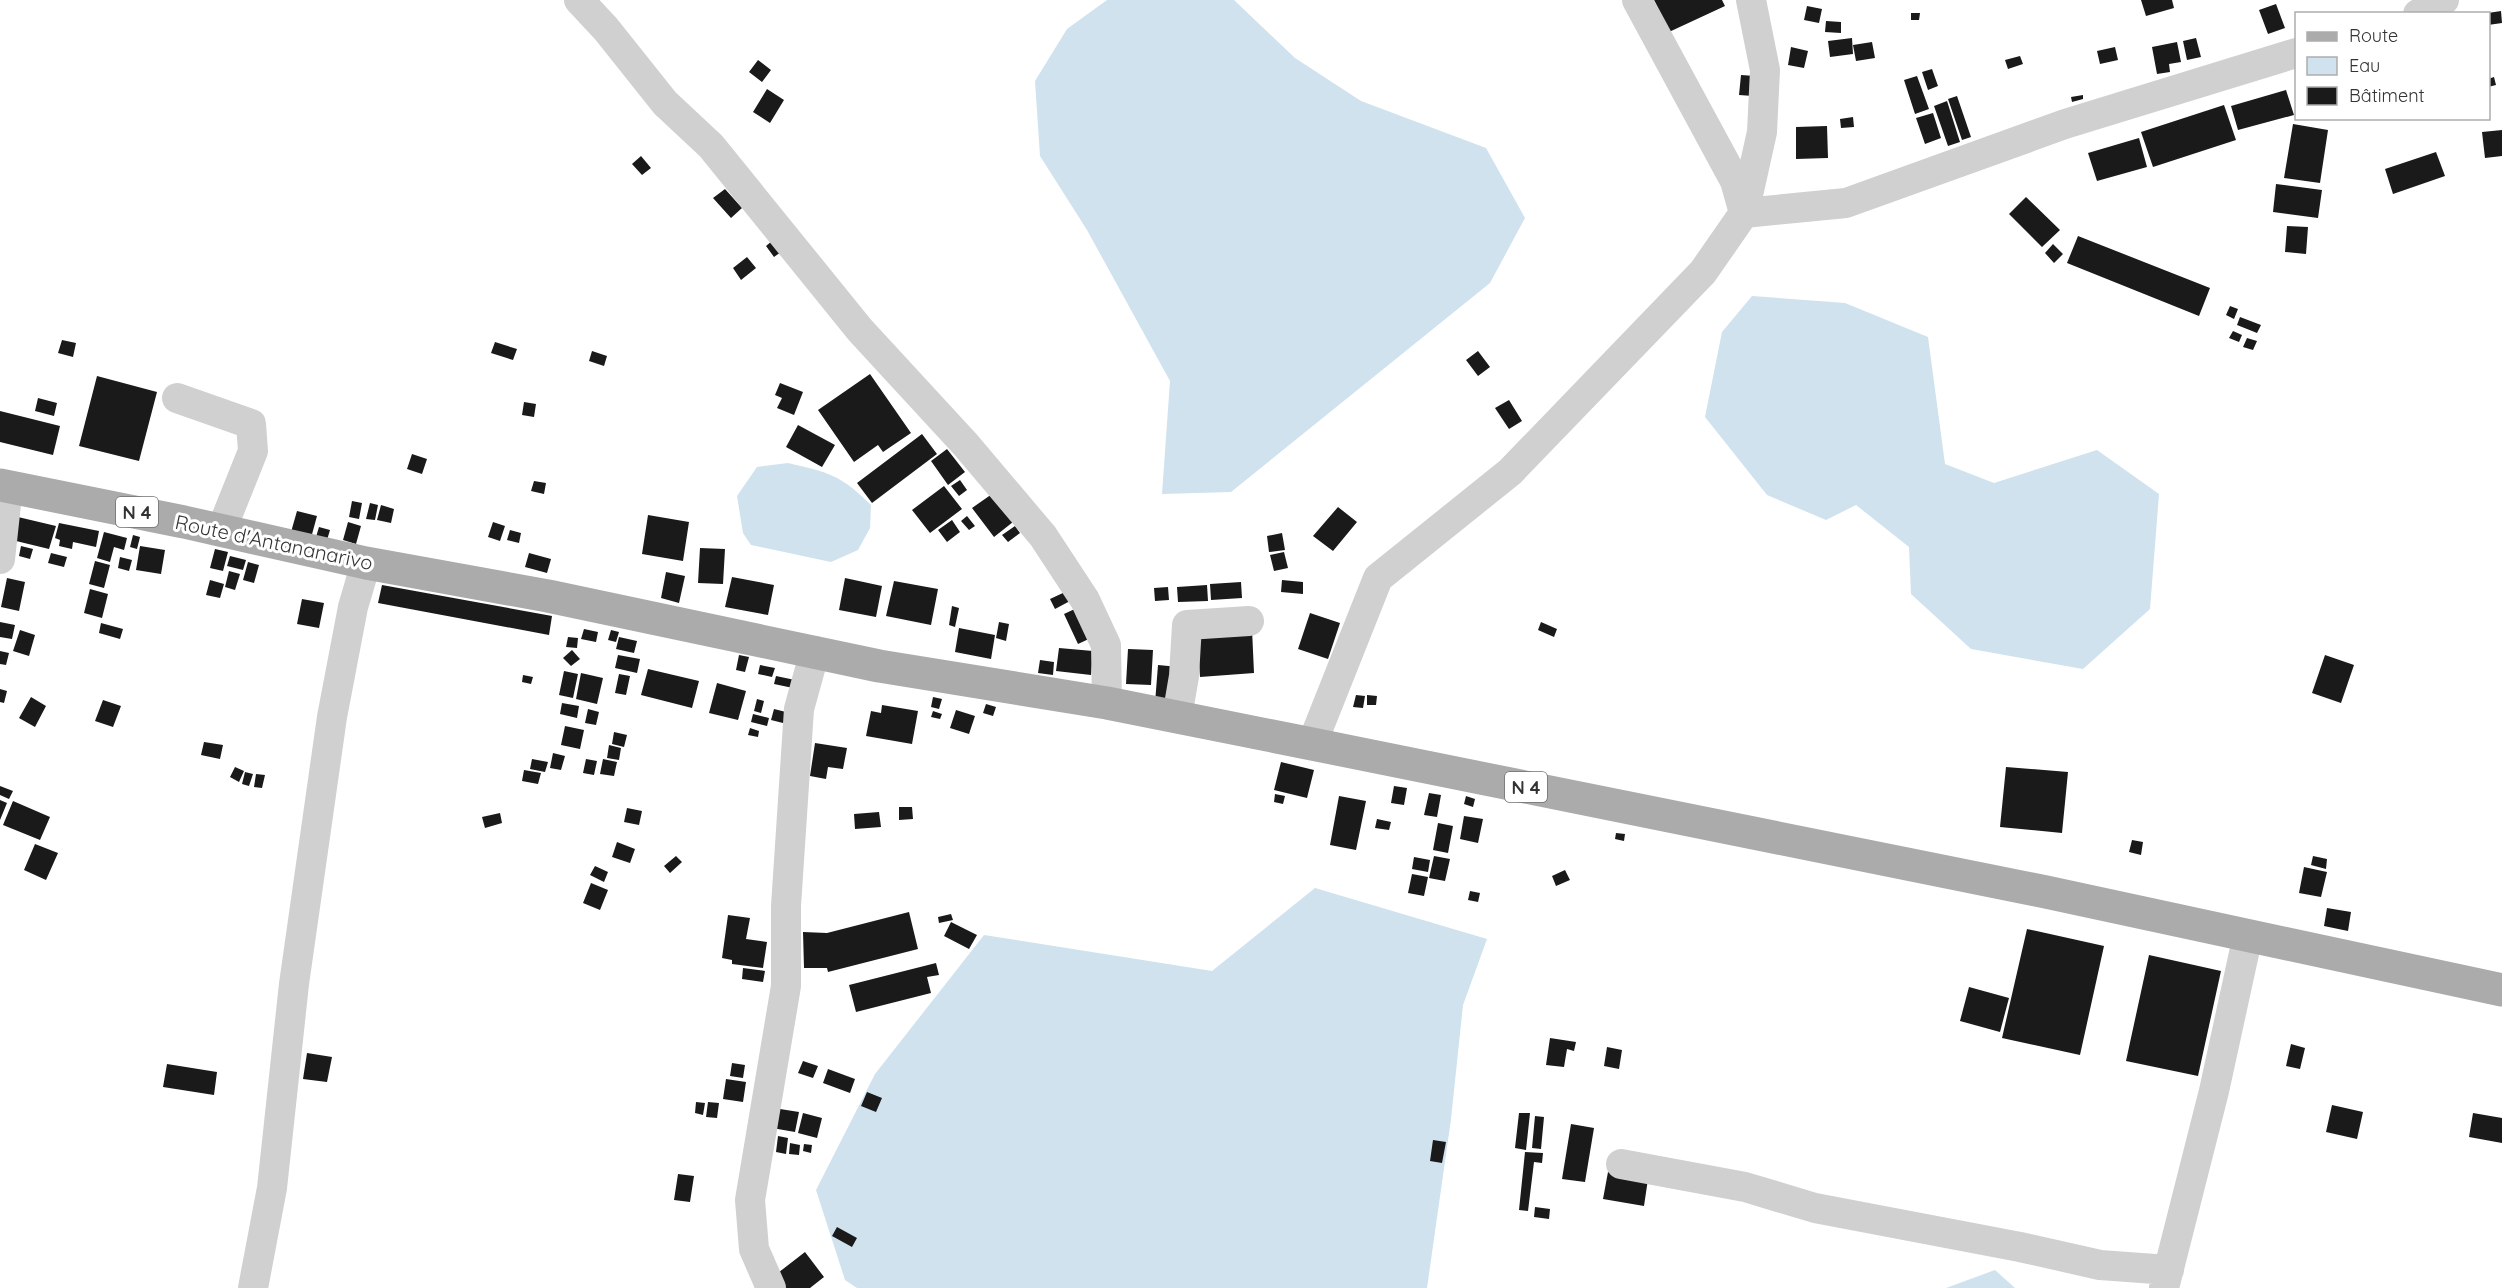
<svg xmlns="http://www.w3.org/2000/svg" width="2502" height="1288" font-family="Quicksand,sans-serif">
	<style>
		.water { fill: #cfe2ee }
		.building { fill: #1a1a1a }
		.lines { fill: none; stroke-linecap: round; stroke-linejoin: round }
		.minor { stroke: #d0d0d0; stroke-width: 30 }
		.major { stroke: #ababab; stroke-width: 33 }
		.labels { text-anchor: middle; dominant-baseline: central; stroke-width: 6; stroke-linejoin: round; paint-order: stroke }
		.shield { fill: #fff; stroke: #707070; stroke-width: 1.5 }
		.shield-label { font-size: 18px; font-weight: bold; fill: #333 }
		.street-label { font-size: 20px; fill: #333; stroke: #fff }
	</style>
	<rect width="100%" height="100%" fill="#fff"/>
	<path class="water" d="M1107 0H1234L1295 58 1361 101 1486 148 1525 218 1490 283 1231 492 1162 494 1170 381 1087 230 1040 156 1035 81 1067 29Z
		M1752 296 1845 303 1928 337 1945 464 1994 483 2097 450 2159 494 2150 609 2083 669 1971 649 1911 594 1909 547 1856 505 1826 520 1767 495 1705 417 1722 332Z
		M788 463C828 472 841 475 871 505L870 528 858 550 831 562 751 545 743 533 737 496 757 467Z
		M1315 888 1487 939 1463 1005 1451 1119 1427 1288H857L845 1280 816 1190 875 1074 984 935 1212 971Z
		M1995 1270 2015 1288H1946Z"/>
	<path class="building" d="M1654 0H1722L1725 6 1669 32Z
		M2141 0H2172L2174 8 2146 16Z
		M2276 4 2285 28 2268 34 2259 10Z
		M1807 6 1822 9 1819 23 1804 20Z
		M2501 11 2502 23 2488 25V13Z
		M1911 13H1920L1919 20H1911Z
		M1826 21 1841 22V33L1825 32Z
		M1852 38 1853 54 1830 57 1828 41Z
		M2196 38 2201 57 2187 60 2183 41Z
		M1872 42 1875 58 1856 61 1853 45Z
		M2177 42 2181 62 2169 64 2170 72 2157 74 2152 47Z
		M1791 47 1808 51 1804 68 1788 65Z
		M2115 47 2118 60 2100 64 2097 51Z
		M2020 56 2023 64 2008 69 2005 60Z
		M758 60 771 70 762 82 749 72Z
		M1932 69 1938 86 1928 90 1922 72Z
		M1741 75 1755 76 1753 96 1739 95Z
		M1917 76 1929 109 1915 114 1904 80Z
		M2494 77 2496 85 2488 87V79Z
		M767 89 784 100 770 123 753 112Z
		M2286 90 2294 115 2238 130 2231 106Z
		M2083 95V99L2072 102 2071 97Z
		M1957 96 1971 137 1962 140 1948 99Z
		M1947 101 1960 142 1948 146 1934 106Z
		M2224 105 2236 140 2153 167 2141 132Z
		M1933 113 1941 138 1925 144 1916 118Z
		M1853 117 1854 127 1841 128 1840 119Z
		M2293 124 2328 130 2320 183 2284 178Z
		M1827 126 1828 158 1796 159V127Z
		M2502 130V156L2485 158 2482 132Z
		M2139 138 2147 167 2097 181 2088 153Z
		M2436 152 2445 176 2393 194 2385 169Z
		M641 156 651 168 642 175 632 164Z
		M2276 184 2322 190 2318 218 2273 212Z
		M725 189 742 208 731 218 713 198Z
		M2026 197 2060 230 2042 247 2009 214Z
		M2287 226 2308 227 2306 254 2285 252Z
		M2078 236 2210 288 2199 316 2067 263Z
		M772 241 781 252 774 257 766 246Z
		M2053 244 2063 254 2054 263 2045 253Z
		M747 257 756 268 741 280 733 268Z
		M2230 306 2238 309 2234 319 2226 315Z
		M2240 317 2261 325 2257 333 2237 325Z
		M2233 331 2242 335 2239 342 2229 338Z
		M2247 338 2257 341 2253 350 2243 347Z
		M62 340 76 343 73 357 58 353Z
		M495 342 517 349 513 360 491 353Z
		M592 351 607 356 604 366 589 361Z
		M1478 351 1490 367 1478 376 1466 360Z
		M870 374 911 433 883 452 878 445 854 462 818 410Z
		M97 376 157 392 139 461 79 446Z
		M780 383 803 392 794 415 777 408 782 398 775 395Z
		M38 398 57 403 54 416 35 411Z
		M1509 400 1522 421 1509 429 1495 408Z
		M524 402 536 404 534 417 522 415Z
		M0 411 60 426 53 455 0 442Z
		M798 425 835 445 822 467 786 447Z
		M922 434 937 454 872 503 857 483Z
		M947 449 965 472 948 485 931 461Z
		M412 454 427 459 422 474 407 469Z
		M960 480 967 490 959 496 951 486Z
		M534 481 546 483 544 494 531 491Z
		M944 486 962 509 930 533 912 510Z
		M992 494 1013 522 994 537 972 508Z
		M352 501 362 503 359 519 349 517Z
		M370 503 378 505 375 520 366 519Z
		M381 505 394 509 391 523 377 520Z
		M1338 507 1357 522 1333 551 1313 536Z
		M297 511 317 516 311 538 291 532Z
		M648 515 689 522 683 561 642 554Z
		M967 516 975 526 969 530 961 521Z
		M18 517 56 526 49 549 12 540Z
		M952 520 960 532 947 542 938 530Z
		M348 522 361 526 356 544 343 540Z
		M493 522 505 526 500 541 488 537Z
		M59 523 99 531 96 547 73 542 72 549 59 546 60 540 55 538Z
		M1015 526 1020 533 1008 542 1002 535Z
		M319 527 330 530 327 540 316 537Z
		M510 530 521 533 519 543 507 540Z
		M104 532 127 538 124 550 114 547 110 562 97 558Z
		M1282 533 1285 550 1269 552 1267 536Z
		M133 535 140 537 137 549 130 547Z
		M21 546 33 549 30 559 19 556Z
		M140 546 165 550 161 574 136 570Z
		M700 548 725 549 723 584 698 583Z
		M215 549 228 552 223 571 210 568Z
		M1284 552 1288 568 1274 571 1270 555Z
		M51 553 67 557 64 567 48 563Z
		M529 553 551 559 547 573 525 567Z
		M230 556 246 560 243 570 227 566Z
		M120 557 132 560 129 571 118 568Z
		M95 561 110 565 104 588 89 584Z
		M248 562 259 565 254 583 243 580Z
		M229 571 240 574 235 590 225 587Z
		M666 572 685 576 679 603 661 598Z
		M732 577 774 585 768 615 725 607Z
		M7 578 25 582 19 611 1 607Z
		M845 578 882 586 876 617 839 610Z
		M210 580 224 584 220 598 206 595Z
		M1282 580 1303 582V594L1281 592Z
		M894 581 938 589 931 625 886 616Z
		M1241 582 1242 598 1211 600 1210 584Z
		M382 585 552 616 549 635 378 603Z
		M1207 585 1208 601 1178 602 1177 587Z
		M1168 587 1169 600 1155 601 1154 588Z
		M90 589 108 594 102 618 84 613Z
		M1065 592 1070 601 1055 609 1050 599Z
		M302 599 324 603 319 628 297 624Z
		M952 606 959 608 955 627 949 625Z
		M1079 607 1093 637 1078 644 1064 614Z
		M1310 613 1340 623 1328 659 1298 649Z
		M0 622 15 625 12 639 0 637Z
		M999 622 1009 624 1006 641 996 638Z
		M1541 622 1557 629 1554 637 1538 630Z
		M101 623 123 629 120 639 99 633Z
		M959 628 995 635 991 659 955 652Z
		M584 629 598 632 596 642 581 639Z
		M1252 629 1254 673 1200 677 1197 632Z
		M20 630 35 635 29 656 13 651Z
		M611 630 619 632 616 642 608 640Z
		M568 637 578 638 577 648 566 647Z
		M619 637 637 641 634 653 616 649Z
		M1059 648 1093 651 1091 675 1056 671Z
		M1128 649 1153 650 1151 685 1126 684Z
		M572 650 580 659 571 666 563 658Z
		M0 651 9 653 6 665 0 664Z
		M618 655 640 659 637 673 615 668Z
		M739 655 749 657 745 672 736 670Z
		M2325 655 2354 665 2341 703 2312 693Z
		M1040 660 1054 662 1053 675 1038 673Z
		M760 665 775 668 772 677 758 674Z
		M1158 665 1179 667 1176 701 1155 703Z
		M648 669 699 681 692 708 641 695Z
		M564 671 578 674 573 698 559 695Z
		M581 673 603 678 597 704 576 699Z
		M619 674 630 676 626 695 615 693Z
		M523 675 533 677 531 684 522 682Z
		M776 676 795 680 793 688 774 684Z
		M717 683 746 691 738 720 709 713Z
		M0 689 7 691 4 703 0 702Z
		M1356 695 1365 696 1363 708 1353 707Z
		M1367 695 1377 696 1376 705H1367Z
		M31 697 46 706 35 727 19 718Z
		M933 697 942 699 939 709 931 707Z
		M757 699 764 701 761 713 754 711Z
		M103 700 121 706 113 727 95 721Z
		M562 703 579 706 577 718 560 714Z
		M986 704 996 707 993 716 983 713Z
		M882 705 918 711 912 744 866 736 871 711 881 713Z
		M588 709 599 712 596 725 585 723Z
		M774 709 790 713 787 724 771 720Z
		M956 710 975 716 969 734 950 728Z
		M933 711 942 714 940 719 931 717Z
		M753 714 769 718 767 726 751 722Z
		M565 726 584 730 580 749 561 745Z
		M750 728 759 731 758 737 748 735Z
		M614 732 627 735 624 747 612 744Z
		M204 742 223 745 220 759 201 755Z
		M815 743 847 748 843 769 828 767 826 779 810 776Z
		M609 745 621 748 619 760 607 758Z
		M553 753 565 756 561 770 550 768Z
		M532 759 548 762 545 772 530 769Z
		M586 759 597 761 594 775 583 773Z
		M603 759 617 762 614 776 600 774Z
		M1281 762 1314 770 1307 798 1274 790Z
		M235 767 244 771 239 782 230 777Z
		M2006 767 2068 772 2062 833 2000 827Z
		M524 770 541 773 538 784 522 781Z
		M245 772 253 774 249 786 242 784Z
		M256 774 265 775 262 788 254 787Z
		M0 786 13 791 9 799 0 795Z
		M1394 786 1407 788 1404 805 1391 803Z
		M1429 793 1441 795 1437 817 1424 815Z
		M1275 794 1285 796 1283 804 1274 802Z
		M1339 796 1366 801 1356 850 1330 845Z
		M1466 796 1475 799 1473 807 1464 804Z
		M0 800 7 803 0 820Z
		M13 801 50 817 40 840 3 825Z
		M899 807H912L913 819 899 820Z
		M627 808 642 811 639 825 624 822Z
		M879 812 881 827 855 829 854 814Z
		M500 813 502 823 485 828 482 817Z
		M1464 816 1483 819 1478 843 1460 839Z
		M1377 819 1391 822 1389 830 1375 828Z
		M1438 823 1453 826 1448 853 1433 850Z
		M1616 833 1625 834 1624 841 1615 839Z
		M2132 840 2143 842 2141 855 2129 852Z
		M617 842 635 849 630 863 612 857Z
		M35 844 58 853 46 880 24 870Z
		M676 856 682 862 670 873 664 866Z
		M1434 856 1450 859 1445 881 1429 878Z
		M2313 856 2327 859 2326 869 2311 865Z
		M1414 857 1430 860 1428 872 1412 869Z
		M595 866 608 872 604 882 590 875Z
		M2304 867 2327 872 2321 897 2299 893Z
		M1565 870 1570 880 1556 886 1552 876Z
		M1412 874 1428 877 1424 896 1408 893Z
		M591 883 608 890 600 910 583 903Z
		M1470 891 1480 893 1478 902 1468 900Z
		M2327 908 2351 912 2348 931 2324 926Z
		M909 912 918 949 828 972 827 968H804L803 932 827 933Z
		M951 914 953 920 939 923 938 917Z
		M728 915 750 918 746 939 767 942 763 968 732 964V960L722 958Z
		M951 922 977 935 969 949 944 936Z
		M2027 929 2104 946 2080 1055 2002 1038Z
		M2149 955 2221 971 2198 1076 2126 1061Z
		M936 963 939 975 927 977 931 993 856 1012 849 985Z
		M743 968 765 971 763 982 742 979Z
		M1969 987 2009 998 2000 1032 1960 1021Z
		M1550 1038 1576 1042 1574 1051 1567 1049 1564 1067 1546 1065Z
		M2291 1044 2305 1048 2300 1069 2286 1066Z
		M1607 1047 1622 1050 1619 1069 1604 1066Z
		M307 1053 332 1057 327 1082 303 1079Z
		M803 1061 818 1066 813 1078 798 1073Z
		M732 1063 745 1065 743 1078 730 1076Z
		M167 1064 217 1072 214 1095 163 1087Z
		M828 1069 855 1079 850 1093 823 1083Z
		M726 1079 746 1082 743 1102 723 1099Z
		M867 1092 882 1098 876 1112 861 1106Z
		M696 1102 705 1103 703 1115 695 1113Z
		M708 1102 719 1103 717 1118 706 1117Z
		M2332 1105 2363 1112 2357 1139 2326 1132Z
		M780 1109 799 1112 795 1132 772 1128Z
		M803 1113 822 1118 817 1138 798 1133Z
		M1519 1113H1530L1526 1150 1515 1148Z
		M2473 1113 2502 1118V1143L2469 1137Z
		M1535 1116 1544 1117 1541 1149 1532 1148Z
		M1571 1124 1594 1128 1585 1182 1562 1179Z
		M778 1136 788 1138 786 1154 776 1152Z
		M1433 1140 1446 1142 1442 1163 1430 1161Z
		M790 1143 800 1145 799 1155 789 1154Z
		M804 1144 812 1145 811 1153 803 1151Z
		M1525 1152 1543 1153 1542 1163 1534 1162 1528 1211 1519 1210Z
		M1608 1172 1648 1179 1644 1206 1603 1199Z
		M678 1174 694 1176 690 1202 674 1200Z
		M1535 1207 1550 1209 1549 1219 1534 1217Z
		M837 1227 857 1238 852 1247 832 1236Z
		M805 1252 824 1277 810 1288H784L774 1276Z"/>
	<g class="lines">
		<path class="minor" d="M579 0 606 29 665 103 711 146 860 330 966 445 1043 536 1085 600 1106 645 1107 703
			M1637 0 1735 181 1744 213 1846 203 2065 124 2296 53
			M2418 14 2444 0
			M177 398 251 424 253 451 221 531
			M0 559 8 486
			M1177 717 1184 676 1187 625 1249 621
			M1312 744 1378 578 1510 472 1703 272 1744 213 1762 132 1765 70 1751 0
			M1621 1164 1745 1187 1815 1208 2020 1247 2100 1265 2169 1270
			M253 1288 272 1188 294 984 332 717 353 607 366 563
			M771 1288 754 1249 750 1200 786 986V906L799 709 815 651
			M2164 1288 2214 1091 2248 935"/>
		<path class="major" d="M0 485 184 522 366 563 548 596 879 666 1107 703 1302 742 2046 892 2502 990"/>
	</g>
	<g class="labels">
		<g class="shield">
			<rect x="116" y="497" width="42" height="30" rx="4.5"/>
			<rect x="1505" y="772" width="42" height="30" rx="4.5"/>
		</g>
		<g class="shield-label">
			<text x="137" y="512">N 4</text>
			<text x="1526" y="787">N 4</text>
		</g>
		<g class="street-label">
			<text transform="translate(274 542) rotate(12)">Route d'Antananarivo</text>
		</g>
	</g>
	<rect x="2295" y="12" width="195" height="108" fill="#ffffff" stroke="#adadad" stroke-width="1.5"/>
	<rect x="2307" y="32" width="30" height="9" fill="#ababab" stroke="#adadad" stroke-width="1.5"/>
	<text x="2349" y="42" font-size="18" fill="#333333">Route</text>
	<rect x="2307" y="57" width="30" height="18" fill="#cfe2ee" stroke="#adadad" stroke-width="1.5"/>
	<text x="2349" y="72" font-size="18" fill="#333333">Eau</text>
	<rect x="2307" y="87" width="30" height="18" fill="#1a1a1a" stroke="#adadad" stroke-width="1.5"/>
	<text x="2349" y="102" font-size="18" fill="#333333">Bâtiment</text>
</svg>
